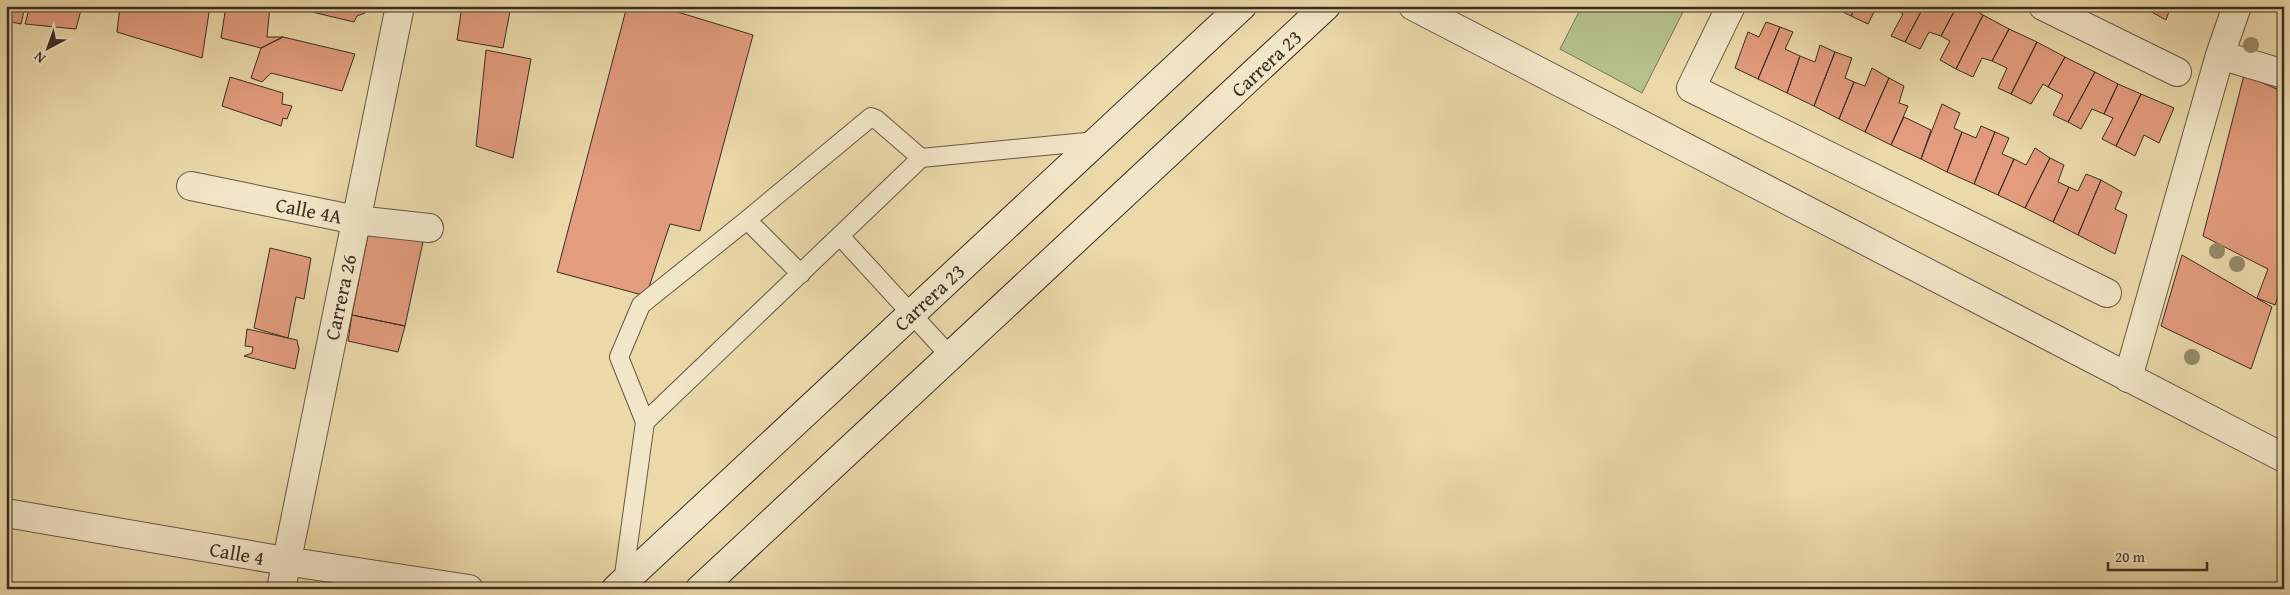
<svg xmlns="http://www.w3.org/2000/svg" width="2290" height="595" font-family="'Gentium Book Plus',serif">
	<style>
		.green { fill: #b5c08a; stroke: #777656 }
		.building { fill: #e39c7e; stroke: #392d21 }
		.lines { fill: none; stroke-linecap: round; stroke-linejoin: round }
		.lane-casing { stroke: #665843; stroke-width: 20 }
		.street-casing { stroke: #665843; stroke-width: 30 }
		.secondary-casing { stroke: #392d21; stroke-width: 30 }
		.lane { stroke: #f2e6c8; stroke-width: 18 }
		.street { stroke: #f2e6c8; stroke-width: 28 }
		.secondary { stroke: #f2e6c8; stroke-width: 28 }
		.tree { fill: #978a6a }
		.labels { text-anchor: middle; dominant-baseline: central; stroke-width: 5; stroke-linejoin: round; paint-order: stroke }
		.street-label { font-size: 20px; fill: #392d21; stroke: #f2e6c8 }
	</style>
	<rect width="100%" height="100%" fill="#ebd9aa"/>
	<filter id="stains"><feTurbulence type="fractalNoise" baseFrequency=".004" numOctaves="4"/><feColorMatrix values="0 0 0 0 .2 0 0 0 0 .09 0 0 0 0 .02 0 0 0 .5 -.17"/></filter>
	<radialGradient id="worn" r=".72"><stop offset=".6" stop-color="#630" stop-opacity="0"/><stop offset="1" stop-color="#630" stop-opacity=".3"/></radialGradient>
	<path class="green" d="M1582 6H1686L1642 93 1560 49Z"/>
	<path class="building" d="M6 6H25L21 24 6 21Z
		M30 6H82L76 29 25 24Z
		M120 6H210L202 58 117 32Z
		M226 6H270L267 37H283L261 48 221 38Z
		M287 6H367L365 13 357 16 354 22Z
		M462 6H511L503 48 457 40Z
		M627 6H658L753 35 700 231 670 224 646 296 557 272Z
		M1836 6H1856L1851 16 1835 8Z
		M1856 6H1877L1868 24 1851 16Z
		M1890 6H1924L1905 42 1891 36 1903 14Z
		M1924 6H1957L1941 36 1929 32 1920 49 1905 42Z
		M1957 6H1967L1983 15 1956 69 1940 60 1950 41 1941 36Z
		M2141 6H2171L2166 20Z
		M2284 6V13L2264 7V6Z
		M1983 15 2009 29 1992 61 1982 58 1973 77 1956 69Z
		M1766 22 1780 27 1758 79 1735 68 1748 32 1759 37Z
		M1780 27 1793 32 1785 49 1800 56 1787 93 1758 79Z
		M2009 29 2037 42 2011 94 1998 88 2007 68 1992 61Z
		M283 37 355 54 342 91 271 73 262 82 251 78 261 48Z
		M2037 42 2065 57 2048 87 2043 84 2031 104 2011 94Z
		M1820 45 1835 52 1814 106 1787 93 1800 56 1815 62Z
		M486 50 531 59 513 158 476 146Z
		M1835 52 1852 58 1845 78 1854 82 1839 119 1814 106Z
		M2065 57 2095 72 2068 122 2053 115 2063 95 2048 87Z
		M1872 68 1889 78 1865 132 1839 119 1854 82 1865 86Z
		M2095 72 2118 84 2104 114 2092 109 2081 129 2068 122Z
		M2244 75 2284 92V280L2275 305 2257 298 2268 269 2203 236Z
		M230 77 283 93 282 104 292 106 287 119 283 118 281 126 222 106Z
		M1889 78 1904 86 1899 103 1908 106 1891 145 1865 132Z
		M2118 84 2141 94 2116 146 2102 139 2113 118 2104 114Z
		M2141 94 2174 108 2159 143 2144 135 2135 156 2116 146Z
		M1942 104 1960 113 1954 128 1962 132 1947 172 1921 159Z
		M1904 117 1931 130 1921 159 1891 145Z
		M1981 126 1995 132 1974 184 1947 172 1962 132 1976 138Z
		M1995 132 2009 138 2002 154 2014 159 1998 195 1974 184Z
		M2035 148 2050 158 2025 208 1998 195 2014 159 2026 165Z
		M2050 158 2064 165 2058 182 2069 187 2053 222 2025 208Z
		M2086 174 2101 180 2078 235 2053 222 2069 187 2078 191Z
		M2101 180 2122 192 2115 209 2127 215 2115 254 2078 235Z
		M370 225 424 237 405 326 352 315Z
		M270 248 311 258 304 299 296 297 288 338 254 328Z
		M2182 255 2272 307 2251 369 2161 326Z
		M352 315 405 326 398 352 348 341Z
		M247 329 297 340 299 349 295 369 244 356 252 353 253 347 245 346Z"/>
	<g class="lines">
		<g class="lane-casing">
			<path id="lane" d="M747 220 801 274
				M840 236 950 356
				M645 422 921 158
				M623 582 645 422 619 357 641 305 747 220 871 117 876 119 921 158 1096 141"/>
		</g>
		<g class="street-casing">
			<path id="street" d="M1413 6 2284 458
				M1731 6 1691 88 2107 293
				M2043 6 2177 72
				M2220 55 2284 74
				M191 186 356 220 429 228
				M2128 378 2220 55 2237 6
				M6 513 285 561 469 589
				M281 589 400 6"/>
		</g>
		<g class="secondary-casing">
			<path id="secondary" d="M616 589 1242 6
				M700 589 1326 6"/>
		</g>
		<use href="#lane" class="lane"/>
		<use href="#street" class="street"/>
		<use href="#secondary" class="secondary"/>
	</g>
	<g class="tree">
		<circle cx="2251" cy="45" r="8"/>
		<circle cx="2217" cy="251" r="8"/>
		<circle cx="2237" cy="264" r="8"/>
		<circle cx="2192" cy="357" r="8"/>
	</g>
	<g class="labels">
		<g class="street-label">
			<text transform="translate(1266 63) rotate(-43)">Carrera 23</text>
			<text transform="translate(309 210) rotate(11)">Calle 4A</text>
			<text transform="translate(340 297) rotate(-78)">Carrera 26</text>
			<text transform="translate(929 297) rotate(-43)">Carrera 23</text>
			<text transform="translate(237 553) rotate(10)">Calle 4</text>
		</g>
	</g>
	<rect width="2290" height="595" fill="none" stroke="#ebd9aa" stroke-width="25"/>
	<rect x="8" y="8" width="2275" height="580" fill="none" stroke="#392d21" stroke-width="2.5"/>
	<rect x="12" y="12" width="2265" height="570" fill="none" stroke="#392d21"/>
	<g transform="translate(48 48) rotate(221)" stroke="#f2e6c8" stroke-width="4" paint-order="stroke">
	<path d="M0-4L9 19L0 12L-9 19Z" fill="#392d21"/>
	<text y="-8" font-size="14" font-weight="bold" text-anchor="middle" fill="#392d21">N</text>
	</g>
	<path d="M2108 562v8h99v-8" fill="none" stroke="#392d21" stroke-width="2.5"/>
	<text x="2115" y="562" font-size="15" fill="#392d21" stroke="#f2e6c8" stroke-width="4" paint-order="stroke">20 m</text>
	<rect width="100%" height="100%" filter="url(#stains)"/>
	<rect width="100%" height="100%" fill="url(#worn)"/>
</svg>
